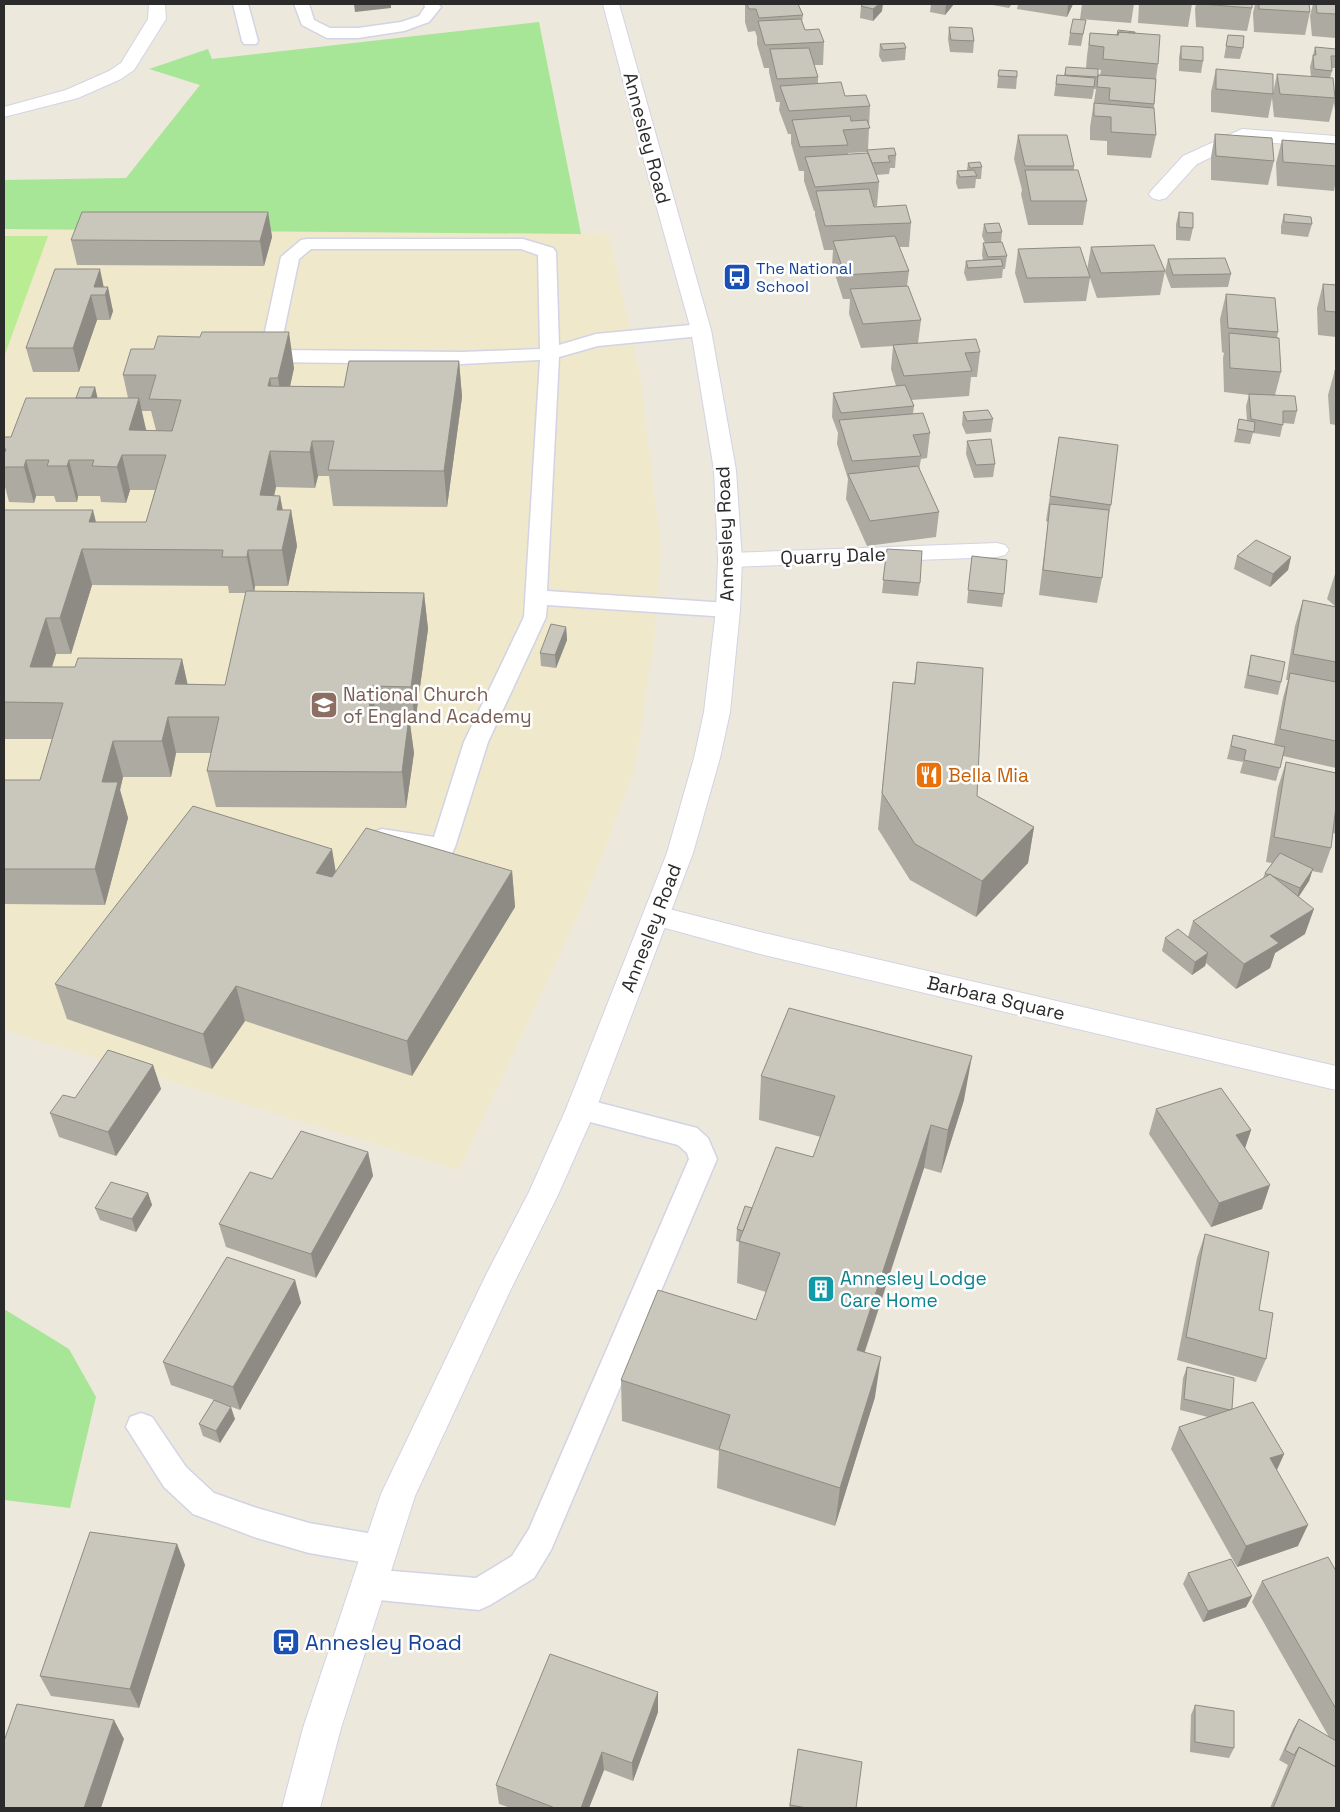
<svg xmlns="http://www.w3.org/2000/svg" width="1340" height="1812" font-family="'Space Grotesk',sans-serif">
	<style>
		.education { fill: #efe8cb }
		.green { fill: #a7e597 }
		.pitch { fill: #baed93 }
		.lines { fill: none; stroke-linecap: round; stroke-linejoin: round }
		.service-casing { stroke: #d2d3e4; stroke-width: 3 }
		.minor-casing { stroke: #d2d3e4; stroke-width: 2 }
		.tertiary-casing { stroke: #d2d3e4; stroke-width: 2 }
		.service { fill: #fff; fill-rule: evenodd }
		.minor { fill: #fff; fill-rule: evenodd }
		.tertiary { fill: #fff; fill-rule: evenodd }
		.wall { fill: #adaaa1; fill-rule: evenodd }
		.shaded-wall { fill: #8d8b83 }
		.building { fill: #c9c6bb; stroke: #8d8b83 }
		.labels { text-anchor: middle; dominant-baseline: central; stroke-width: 5; stroke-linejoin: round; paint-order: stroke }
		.far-transit-label { font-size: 16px; fill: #164399; stroke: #fff; text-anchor: start }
		.street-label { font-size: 19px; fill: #2b2b2b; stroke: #fff }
		.education-label { font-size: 19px; fill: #785e54; stroke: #fff; text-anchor: start }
		.food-label { font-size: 19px; fill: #c56008; stroke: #fff; text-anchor: start }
		.culture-label { font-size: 19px; fill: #0d838f; stroke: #fff; text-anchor: start }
		.near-transit-label { font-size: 22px; fill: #164399; stroke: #fff; text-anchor: start }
	</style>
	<rect width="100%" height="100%" fill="#ede8dc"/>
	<path class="education" d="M4 229 609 234 641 381 661 549 654 640 635 769 584 902 459 1170 4 1030Z"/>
	<path class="green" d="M539 22 581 234 4 229V180L126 178 200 85 149 69 208 49 212 59Z
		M4 1309 69 1349 96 1397 70 1508 4 1500Z"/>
	<path class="pitch" d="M4 236H48L4 357Z"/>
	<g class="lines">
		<g class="service-casing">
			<path id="service" d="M233 4H248L258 41 256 44H244L242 41Z
				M294 4H309L314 20 330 28H358L401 22 419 16 425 7 424 4H438L441 7 429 22 404 31 358 38H327L302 25Z
				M307 239H523L553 248 556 252 559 345 596 334 701 324 708 326 710 330 708 334 701 336 598 346 559 357 547 591 728 603 736 605 739 610 736 615 728 617 547 605 546 617 488 742 455 847 452 853 443 856 382 847 373 844 370 838 373 832 382 829 434 837 464 742 524 617 540 360 461 364 258 362 251 360 248 356 251 352 261 350 281 257 301 240ZM311 249H521L538 255 540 349 461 352 280 350 299 259Z
				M581 1098 697 1128 708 1138 717 1159 551 1550 534 1578 490 1605 479 1610 369 1599 358 1595 353 1584 358 1573 369 1569 476 1578 512 1556 529 1529 689 1159 687 1153 678 1145 571 1117 567 1109 571 1101Z
				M141 1413 152 1417 186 1467 214 1493 257 1508 309 1523 379 1535 390 1539 395 1550 390 1561 379 1565 309 1553 257 1538 193 1514 164 1487 126 1427 130 1417Z"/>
		</g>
		<g class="minor-casing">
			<path id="minor" d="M149 4H165L166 19 134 70 121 79 78 98 4 117V107L66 90 109 71 121 63 148 19Z
				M1242 129 1336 136V147L1245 141 1197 164 1166 198 1159 200 1152 198 1149 194 1152 190 1183 156Z
				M997 543 1005 545 1009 550 1005 555 997 557 730 567 722 565 718 560 722 555 730 553Z
				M657 906 760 932 1336 1066V1090L760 954 647 923 643 916 647 909Z"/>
		</g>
		<g class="tertiary-casing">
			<path id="tertiary" d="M603 4H619L711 330 736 470 742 560 740 610 730 712 720 758 693 853 596 1109 558 1195 510 1291 415 1496 341 1728 320 1808H282L303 1728 381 1494 486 1275 529 1192 566 1109 667 853 694 758 704 712 716 610 718 560 714 470 691 330 645 165Z"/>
		</g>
		<use href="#service" class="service"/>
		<use href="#minor" class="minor"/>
		<use href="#tertiary" class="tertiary"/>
	</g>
	<path class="wall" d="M745 4H798L803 15 802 22 805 30 824 42 823 65H814L818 77V84L870 106 868 150 896 155 895 168H890L889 174 876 175 879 182 877 206H873L911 223 909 247H899L909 271 907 286 921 320 918 343 980 352 977 377H971L969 396 911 400 914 406 913 414 930 433 927 458 921 459 919 470 939 512 936 537 867 546 846 499 848 479 837 444 838 433 832 417 833 393 896 386 891 369 893 346 861 348 849 314 850 299H843L832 265 833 250H824L815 215V211H814L804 181V171H799L791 143V134H788L779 110 780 102H776L769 72V68H764L757 44V37L755 31 748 32 745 22ZM867 152V153L848 154V153Z
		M931 4H954L945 15 930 12Z
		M987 4H1012L1009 8Z
		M1018 4H1073L1067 17 1017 9Z
		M1082 4H1134L1131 23 1080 19Z
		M1139 4H1192L1188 27 1138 23Z
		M1196 4H1252V8L1247 31 1196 27 1195 9Z
		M1255 4H1309L1310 12 1305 35 1254 32 1253 13Z
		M1313 4H1336V38L1312 36 1310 16Z
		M861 6 882 11 873 21 860 18Z
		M1086 20 1081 46 1068 45 1070 33Z
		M949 27 974 41 973 53 950 52 948 39Z
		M1090 33 1117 35 1135 33 1158 64 1156 79 1154 108 1156 135 1151 158 1107 155V141L1090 140V127L1096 89H1094L1092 99 1054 96 1057 75 1064 76 1066 67 1098 76 1100 75 1101 70 1086 68 1087 56Z
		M1228 35 1243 48 1240 59 1224 58Z
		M880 44 906 48 905 60 882 62 879 56Z
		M1181 46 1203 61 1201 73 1179 71V58Z
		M1315 47 1336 49V68H1332V71L1330 78 1335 98 1336 92V118L1334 103 1329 122 1274 117 1272 98 1268 118 1211 112V92L1216 69 1273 93 1277 74 1311 77 1310 67Z
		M999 70 1017 77 1016 89 997 88Z
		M1215 134 1274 161 1268 185 1211 180V157Z
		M1018 135 1074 166V170L1087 201 1083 225H1028L1021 194 1022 190 1014 159Z
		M1282 140 1336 144V180L1334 191 1277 186 1276 163Z
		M968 163 982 167 981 179H976L975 188 958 189 956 183 957 171 967 170Z
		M268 212 272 237 264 266 77 265 71 240Z
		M1179 212 1193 228 1190 241 1176 240V224Z
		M1284 214 1312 224 1308 237 1281 234V226Z
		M984 224 1002 232 1001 242 1007 256 1005 269H1003L1002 278 967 281 964 273 966 261 983 260 982 255 983 243H985L982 236Z
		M1091 247 1165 271 1160 295 1097 298 1090 278 1086 301 1024 303 1015 273 1018 249 1087 270Z
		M1168 259 1231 274 1228 287 1171 288 1165 272Z
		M55 269 104 287 113 311 110 320H97L79 372H33L26 348Z
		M1323 284 1336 285V337L1318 335 1317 308Z
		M1226 294 1278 332 1277 338 1281 372 1275 395 1297 411 1294 424 1283 423 1280 437 1253 433 1250 444 1234 442 1239 419 1247 421 1246 406 1249 395 1224 392 1223 358 1224 353 1222 352 1220 319Z
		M459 361 462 397 447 507 333 506 329 476H318L315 488 276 487 274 496H280L283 510H291L297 546 288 586H255L254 592 424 593 428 629 415 723H410L414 753 406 808 216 807 207 771 211 753H176L171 777H123L120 790 128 818 105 905 4 904V780H40L52 739H4V510L96 522H146L155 490H130L126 503 101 502 100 496H78L77 502H56L54 496H36L34 503 9 502 4 483V437H11L95 387 97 398H128L123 375 294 368 290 386 344 387ZM141 411H151L156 430H146ZM92 585 228 586 229 593H246L225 685 187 684 182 659 75 667H52L56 654H71Z
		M1335 370H1336V425L1330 424 1328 395Z
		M963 412 993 419 991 432 966 434 962 425Z
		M1059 437 1111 505 1107 523 1102 578 1097 603 1039 595 1048 522 1046 521Z
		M967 441 995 464 993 477 974 478 966 454Z
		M887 549 920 583 918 596 882 593Z
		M972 556 1004 594 1002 607 967 603Z
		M1237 556 1291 557 1288 570 1270 587 1234 569Z
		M1336 573V607L1327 599 1335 574Z
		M1303 600 1336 607V768L1283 756 1276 781 1240 773 1243 762 1227 759 1233 735 1274 744 1283 698 1288 680H1286L1295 626Z
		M566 627 567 640 556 668 541 666 540 653Z
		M1251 655 1281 682 1278 695 1244 688 1248 668Z
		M917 662 977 796 1034 827 1028 863 976 917 910 880 878 829 893 682 914 684Z
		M1286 762 1336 773V834L1333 833 1331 848 1322 873 1312 871 1309 881 1298 897 1305 934 1275 953 1270 968 1236 989 1206 963 1205 966 1192 975 1162 951 1165 938 1188 937 1193 921 1263 878 1265 873 1272 863 1266 862 1278 787Z
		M336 871H512L515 907 412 1076 245 1021 212 1069 67 1019 55 984Z
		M153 1065 161 1089 116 1156 59 1137 50 1113 75 1098Z
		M761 1076 964 1100 941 1173 924 1168 865 1352 875 1397 835 1526 717 1488 719 1451 622 1421 621 1380 756 1320 766 1292 737 1283 739 1242 736 1241 737 1229 752 1208 813 1157 821 1137 759 1120Z
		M1156 1109 1251 1130 1245 1148 1262 1209 1211 1227 1149 1134Z
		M368 1152 373 1176 316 1278 226 1247 219 1224 272 1179Z
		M148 1193 152 1205 136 1232 100 1220 95 1208Z
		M1205 1234 1259 1310 1266 1359 1256 1382 1177 1360 1197 1258Z
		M295 1280 301 1303 240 1410 218 1402 235 1419 220 1443 203 1436 199 1424 214 1400 171 1385 163 1362Z
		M1187 1367 1232 1409 1284 1454 1277 1470 1298 1546 1237 1567 1171 1449 1179 1427 1208 1417 1180 1410 1183 1378Z
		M177 1544 185 1565 139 1708 51 1696 40 1676Z
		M1336 1571V1808H1270L1288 1765 1279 1760 1293 1729 1299 1719 1329 1737 1252 1602 1262 1581Z
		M1188 1573 1252 1596 1246 1607 1203 1622 1183 1584Z
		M1195 1705 1234 1748 1229 1758 1190 1752 1191 1715Z
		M658 1712 633 1781 604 1770 589 1808H511L499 1804 496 1785Z
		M798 1749 856 1808H789Z"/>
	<path class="shaded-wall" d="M354 4H391V8L355 12Z
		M879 4H883L882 11 873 21V9Z
		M946 4H954L945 15Z
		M1068 4H1073L1067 17Z
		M268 212 272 237 264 266 260 241Z
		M100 269 105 293 108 287 113 311 110 320 105 295 94 287Z
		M91 295 97 320 79 372 73 348Z
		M289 332 294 368 284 414 278 378Z
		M459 361 462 397 447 507 444 471Z
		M270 378 276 413 268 386Z
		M95 387 98 400 86 413Z
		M139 398 147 434 129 430Z
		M312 441 318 476 315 488 310 452Z
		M270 451 276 487 266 531 260 495Z
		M122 455 130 490 126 503 117 467Z
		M26 460 36 496 34 503 24 467Z
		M69 460 78 496 77 502 67 466Z
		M280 496 286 531 291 510 297 546 288 586 282 550 277 510Z
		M93 510 102 546 89 522Z
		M82 549 92 585 71 654 60 618Z
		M248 550 255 586 254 593 247 557Z
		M1291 557 1288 570 1270 587 1273 574Z
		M424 593 428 629 415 723 411 687Z
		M46 618 56 654 40 703 30 667Z
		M566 627 567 640 556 668 555 655Z
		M182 659 190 695 175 684Z
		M372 686 377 722 368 716Z
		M168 717 176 753 171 777 162 741Z
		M409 717 414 753 406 808 402 772Z
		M113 741 123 777 120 790 128 818 105 905 95 869 102 782Z
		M1034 827 1028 863 976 917 982 881Z
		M332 849 338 885 316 873Z
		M1313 869 1309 881 1296 901 1300 888Z
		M512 871 515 907 412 1076 407 1041Z
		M1314 909 1305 934 1275 953 1270 968 1236 989 1244 964 1270 936Z
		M1208 953 1205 966 1192 975 1195 962Z
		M236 986 245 1021 212 1069 203 1034Z
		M972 1056 964 1100 941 1173 948 1130Z
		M153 1065 161 1089 116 1156 108 1132Z
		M931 1125 924 1168 852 1390 857 1350Z
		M1251 1130 1243 1154 1236 1135Z
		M368 1152 373 1176 316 1278 311 1254Z
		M1270 1185 1262 1209 1211 1227 1219 1203Z
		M148 1193 152 1205 136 1232 132 1219Z
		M295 1280 301 1303 240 1410 233 1387Z
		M881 1357 875 1397 835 1526 840 1488Z
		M231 1407 235 1419 220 1443 216 1431Z
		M1284 1454 1274 1476 1270 1458Z
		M1308 1525 1298 1546 1237 1567 1246 1546Z
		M177 1544 185 1565 139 1708 130 1689Z
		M1252 1596 1246 1607 1203 1622 1208 1611Z
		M658 1692V1712L633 1781 632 1763Z
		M114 1720 124 1739 101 1808H84Z
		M602 1752 604 1770 589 1808H581Z"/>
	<path class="building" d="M747 4H798L803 15 759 18 756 9H749Z
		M863 4H879L873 9 861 6Z
		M1201 4H1252V8Z
		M1259 4H1309L1310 12 1259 9Z
		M1316 4H1336V14L1317 13Z
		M801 19 805 30 819 29 824 42 765 45 758 21Z
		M1073 19 1086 20 1083 34 1070 33Z
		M949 27 972 28 974 41 951 40Z
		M1118 30 1135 32V33L1119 32 1118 35H1117Z
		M1119 32 1160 35 1158 64 1103 59 1104 47 1089 45 1090 33 1118 35Z
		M1228 35 1244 36 1243 48 1226 46Z
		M904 43 906 48 883 50 880 44Z
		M1181 46 1203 47V61L1181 59Z
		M1315 47 1336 49V56H1331L1332 71 1314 69 1313 55H1316Z
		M809 48 818 77 777 79 770 49Z
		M1066 67 1098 69V77L1065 75Z
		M1216 69 1273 74V94L1216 89Z
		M999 70 1017 71V77L998 76Z
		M1277 74 1333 78 1335 98 1280 94Z
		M1057 75 1095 78 1094 87 1056 84Z
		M1098 75 1156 79 1154 104 1109 100 1110 88 1097 87Z
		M841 82 845 96 866 95 870 106 789 111 780 86Z
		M1094 103 1154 108 1156 135 1111 132V117L1094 116Z
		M850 116 851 121 867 120 870 128 843 130 848 145 800 147 792 120Z
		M1215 134 1272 138 1274 161 1216 156Z
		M1018 135H1067L1074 166H1025Z
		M1282 140 1336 144V166L1283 162Z
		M894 148 896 155 888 156 890 162 872 163 867 150Z
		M868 153 879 182 815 187 805 157Z
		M980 162 982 167 970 168 968 163Z
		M974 170 977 176 960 177 957 171Z
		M1025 170H1078L1087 201H1031Z
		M869 189 874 207 906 205 911 223 825 226 816 191Z
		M82 212H268L260 241 71 240Z
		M1179 212 1193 213V228L1179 227Z
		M1284 214 1311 217 1312 224 1284 222Z
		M999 223 1002 232 987 233 984 224Z
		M895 236 909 271 845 275 833 241Z
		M1002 242 1007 256 988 257 983 243Z
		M1154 245 1165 271 1101 273 1091 247Z
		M1080 247 1090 277 1027 278 1018 249Z
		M1225 258 1231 274 1173 275 1168 259Z
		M1001 259 1003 266 968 268 966 261Z
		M55 269H100L94 287H108L105 295H91L73 348H26Z
		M1323 284 1336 285V312L1325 311Z
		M908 286 921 320 863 324 850 289Z
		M1226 294 1275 298 1278 332 1228 328Z
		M202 332H289L278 378H270L268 386 344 387 349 361H459L444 471 328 470 334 441H312L310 452 270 451 260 495 280 496 277 510H291L282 550H248L247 557H222L223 550 82 549 60 618H46L30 667H75L78 658 182 659 175 684 225 685 246 591 424 593 411 687 372 686 368 716 409 717 402 772 207 771 219 717H168L162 741H113L102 782H118L95 869H4V780H40L63 703 4 702V510H93L89 522H146L166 455H122L117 467 92 466 94 460H69L67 466H47L49 460H26L24 467H4V454L6 449H4V437H11L26 398H139L129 430 172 431 181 400 149 399 156 375H123L131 349H154L158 336 200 337Z
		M1229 333 1279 338 1281 372 1230 368Z
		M976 339 980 352 965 353 972 371 904 376 893 345Z
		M1335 370H1336V388Z
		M905 385 914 406 841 413 833 393Z
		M80 387H95L91 398H76Z
		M1249 394 1295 396 1297 411H1283V425L1251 419Z
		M988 410 993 419 967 421 963 412Z
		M923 413 930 433 913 435 921 456 852 461 839 420Z
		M1239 419 1255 422 1254 432 1237 429Z
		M1059 437 1118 445 1111 505 1050 496Z
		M991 439 995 464 976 465 967 441Z
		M918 466 939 512 870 521 848 474Z
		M1050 504 1109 510 1102 578 1043 570Z
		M1256 540 1291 557 1273 574 1237 556Z
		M887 549 922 551 920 583 883 580Z
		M972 556 1007 560 1004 594 968 590Z
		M1303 600 1336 607V662L1293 654Z
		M551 624 566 627 555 655 540 653Z
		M1251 655 1285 662 1281 682 1248 675Z
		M917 662 983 668 977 796 1034 827 982 881 915 844 882 793 893 682 915 684Z
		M1290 673 1336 682V741L1280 729Z
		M1233 735 1285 747 1280 768 1244 760 1246 750 1231 746Z
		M1286 762 1336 773V806L1331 848 1274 837Z
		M193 806 332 849 316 873 332 877 366 828 512 871 407 1041 236 986 203 1034 55 984Z
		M1280 853 1313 869 1300 888 1272 876 1270 874 1269 875 1265 873Z
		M1270 874 1314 909 1270 936 1279 943 1244 964 1193 921Z
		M1178 929 1208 953 1195 962 1165 938Z
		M789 1008 972 1056 948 1130 931 1125 857 1350 881 1357 840 1488 719 1449 730 1415 621 1380 658 1290 756 1320 780 1253 739 1241 776 1147 813 1157 835 1096 761 1076Z
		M108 1050 153 1065 108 1132 50 1113 63 1095 75 1098Z
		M1221 1088 1251 1130 1236 1135 1270 1185 1219 1203 1156 1109Z
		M301 1131 368 1152 311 1254 219 1224 250 1172 272 1179Z
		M111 1182 148 1193 132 1219 95 1208Z
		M745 1206 752 1208 743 1231 737 1229Z
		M1205 1234 1269 1252 1259 1310 1273 1313 1266 1359 1186 1337Z
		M227 1257 295 1280 233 1387 163 1362Z
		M1187 1367 1234 1378 1232 1409 1230 1410 1184 1399Z
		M214 1400 231 1407 216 1431 199 1424Z
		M1253 1402 1284 1454 1270 1458 1308 1525 1246 1546 1179 1427Z
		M90 1532 177 1544 130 1689 40 1676Z
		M1328 1557 1336 1571V1709L1262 1581Z
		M1231 1559 1252 1596 1208 1611 1188 1573Z
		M550 1654 658 1692 632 1763 602 1752 581 1808H555L496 1785Z
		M17 1704 114 1720 84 1808H4V1741Z
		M1195 1705 1234 1711V1748L1195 1742Z
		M1299 1719 1336 1741V1767L1299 1747 1294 1755 1285 1750Z
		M1299 1747 1336 1767V1808H1273Z
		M798 1749 862 1762 856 1808H807L790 1805Z"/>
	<defs>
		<g id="bus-square" transform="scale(1.4375)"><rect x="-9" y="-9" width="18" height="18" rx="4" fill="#1a4fb4" stroke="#fff"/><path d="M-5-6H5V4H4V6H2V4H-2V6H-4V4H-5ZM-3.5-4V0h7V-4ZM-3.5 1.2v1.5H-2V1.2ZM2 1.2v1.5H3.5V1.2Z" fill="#fff"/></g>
		<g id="school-square" transform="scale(1.4375)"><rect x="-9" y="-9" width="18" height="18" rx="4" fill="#8d6e63" stroke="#fff"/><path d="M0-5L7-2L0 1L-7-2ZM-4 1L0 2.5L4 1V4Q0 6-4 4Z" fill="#fff"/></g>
		<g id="restaurant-square" transform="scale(1.4375)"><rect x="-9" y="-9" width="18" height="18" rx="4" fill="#e8710a" stroke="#fff"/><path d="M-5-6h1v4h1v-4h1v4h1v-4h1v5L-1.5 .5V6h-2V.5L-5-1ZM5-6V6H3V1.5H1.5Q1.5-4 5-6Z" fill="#fff"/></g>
		<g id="building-square" transform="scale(1.4375)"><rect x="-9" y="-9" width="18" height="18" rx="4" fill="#0f9aa8" stroke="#fff"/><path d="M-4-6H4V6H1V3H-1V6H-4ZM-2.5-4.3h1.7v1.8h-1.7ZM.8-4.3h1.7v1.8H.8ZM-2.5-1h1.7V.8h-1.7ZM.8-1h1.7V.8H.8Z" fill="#fff"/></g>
	</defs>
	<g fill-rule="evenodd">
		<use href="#bus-square" x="737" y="277"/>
		<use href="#school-square" x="324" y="705"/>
		<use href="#restaurant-square" x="929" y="775"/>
		<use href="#building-square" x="821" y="1289"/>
		<use href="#bus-square" x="286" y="1642"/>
	</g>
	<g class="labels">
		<g class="far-transit-label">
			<text x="756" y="268">The National<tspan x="756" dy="18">School</tspan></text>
		</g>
		<g class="street-label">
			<text transform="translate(647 138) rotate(75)">Annesley Road</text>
			<text transform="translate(725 534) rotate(-92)">Annesley Road</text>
			<text transform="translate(833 556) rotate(-2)">Quarry Dale</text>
			<text transform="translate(651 928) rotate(-69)">Annesley Road</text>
			<text transform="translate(996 998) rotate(13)">Barbara Square</text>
		</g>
		<g class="education-label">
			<text x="343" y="694">National Church<tspan x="343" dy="22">of England Academy</tspan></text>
		</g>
		<g class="food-label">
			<text x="948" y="775">Bella Mia</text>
		</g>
		<g class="culture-label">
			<text x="840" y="1278">Annesley Lodge<tspan x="840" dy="22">Care Home</tspan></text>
		</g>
		<g class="near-transit-label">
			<text x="305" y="1642">Annesley Road</text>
		</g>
	</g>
	<rect width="1340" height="1812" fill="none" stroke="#2b2b2b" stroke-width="10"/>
</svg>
